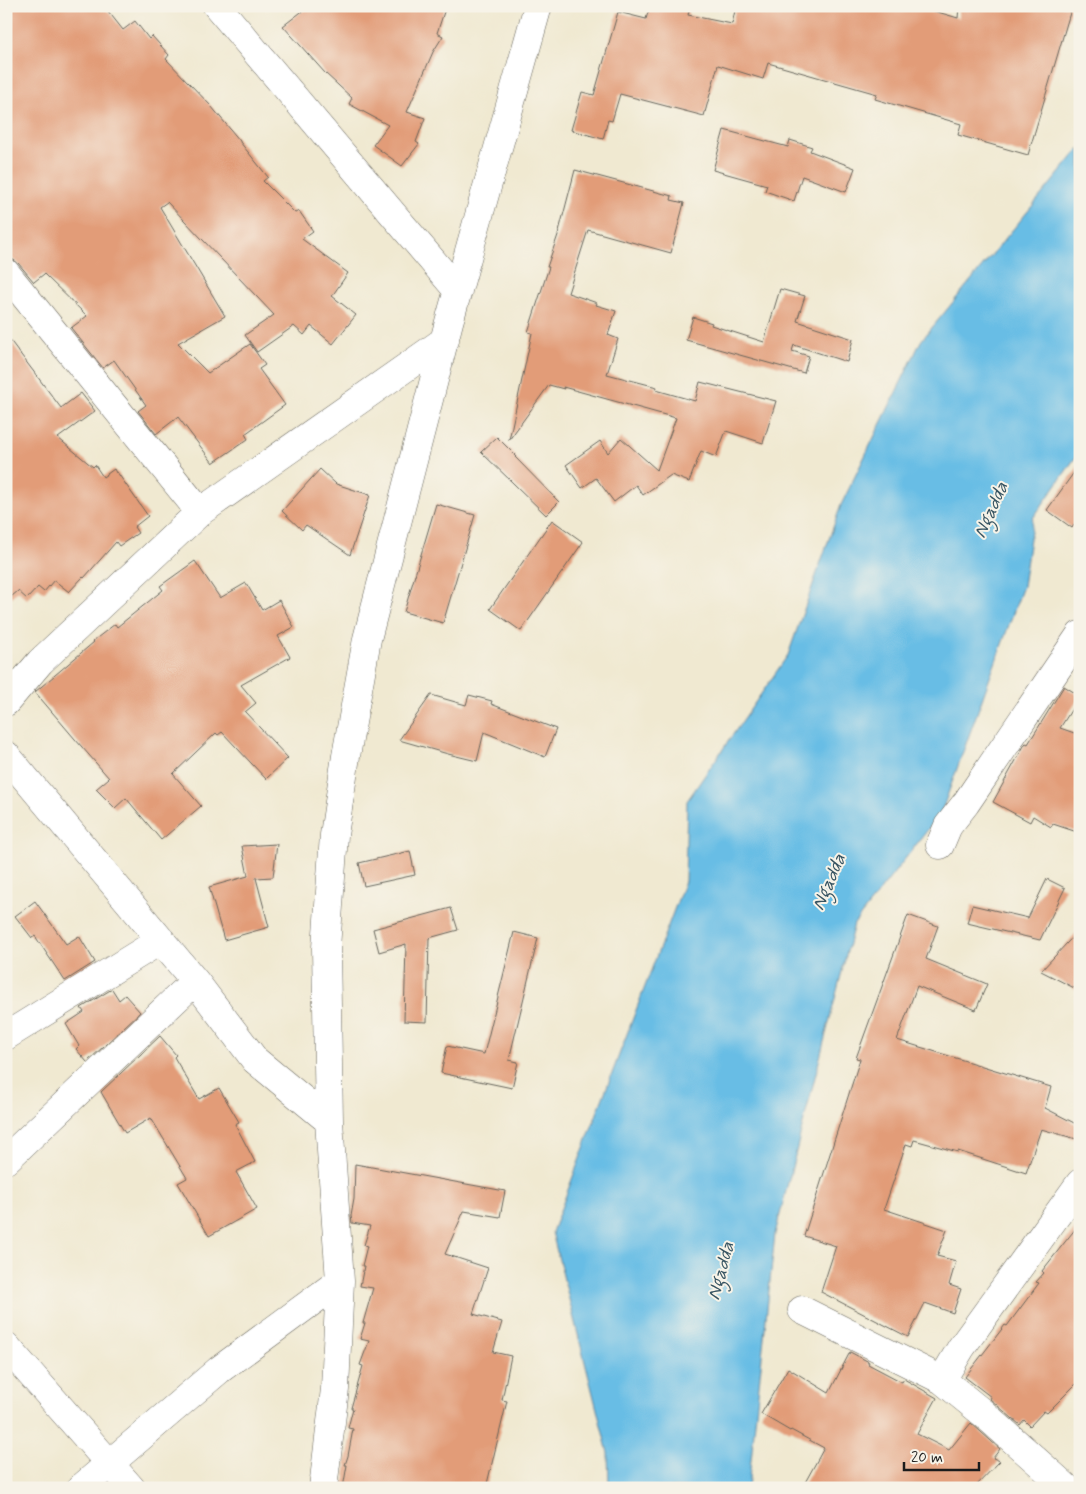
<svg xmlns="http://www.w3.org/2000/svg" width="1086" height="1494" font-family="Mynerve,sans-serif">
	<style>
		.water { fill: #68bde5; stroke: #426c80 }
		.building { fill: #e29c78 }
		.lines { fill: none; stroke-linecap: round; stroke-linejoin: round }
		.minor-casing { stroke: #66645b; stroke-width: 29 }
		.minor { stroke: #fff; stroke-width: 28 }
		.labels { text-anchor: middle; dominant-baseline: central; stroke-width: 4; stroke-linejoin: round; paint-order: stroke }
		.water-label { font-size: 19px; font-style: italic; fill: #375462; stroke: #f7f3e8 }
	</style>
	<rect width="100%" height="100%" fill="#f7f3e8"/>
	<filter id="ink" filterUnits="userSpaceOnUse"><feTurbulence type="fractalNoise" baseFrequency=".02" numOctaves="2"/><feDisplacementMap in="SourceGraphic" scale="10" xChannelSelector="R" yChannelSelector="G"/><feConvolveMatrix kernelMatrix="1 2 1 2 8 2 1 2 1" color-interpolation-filters="sRGB"/></filter>
	<filter id="wash" filterUnits="userSpaceOnUse"><feTurbulence type="fractalNoise" baseFrequency=".0096" numOctaves="4" result="noise"/><feDisplacementMap in="SourceGraphic" scale="20" xChannelSelector="R" yChannelSelector="G"/><feGaussianBlur stdDeviation="1.12" result="paint"/><feColorMatrix in="noise" values="0 0 0 0 0 0 0 0 0 0 0 0 0 0 0 0 0 1.4 0 .05"/><feComposite in="paint" operator="in"/></filter>
	<g filter="url(#wash)">
		<rect width="100%" height="100%" fill="#f0e9d1"/>
		<path class="water" d="M1080 148V451L1033 518 1023 586 941 813 854 924 775 1234 748 1488H609L608 1453 552 1232 685 881 687 801 788 655 841 505 921 341Z"/>
		<g id="blocks">
			<path class="building" d="M6 6H104L123 30 135 21 149 39 152 36 169 55 166 59 211 106 240 141V142L268 177 263 181 295 213 299 211 313 231 302 239 348 273 332 296 356 315 333 344 311 326 304 335 294 326 257 352 245 335 274 315 167 202 160 207 225 316 178 343 208 373 250 344 265 365 259 369 285 405 245 434 248 439 213 463 178 417 156 434 138 411 146 405 114 360 103 368 71 328 87 316 44 274 34 282 18 263 12 259 6 258Z
				M309 6H446L437 33 443 36 433 52 407 112 425 118 416 142 419 144 402 166 373 145 388 125 349 104 352 98 325 73 283 26Z
				M650 6H690L688 15 732 24 736 6H917L958 18 959 6H1072L1028 155 958 135 961 124 875 99 877 94 768 63 763 79 718 65 704 116 620 94 612 121 608 120 603 139 571 130 582 92 594 95 618 12 646 19Z
				M724 130 788 147 790 140 812 147 810 151 855 168 846 192 802 176 794 201 765 191 767 185 713 170Z
				M575 170 672 196 671 200 684 203 671 253 588 230 568 293 597 303 596 305 616 311 608 335 618 339 607 374 657 387 656 390 695 401 700 382 776 401 763 443 726 431 716 457 701 451 689 482 671 475 643 495 636 485 614 502 596 478 582 488 566 465 600 441 608 453 621 438 657 470 676 418 563 387 564 389 549 385 509 440 532 333 528 332 549 267H547L558 235Z
				M780 289 805 296 797 321 853 339 847 362 794 345 792 351 809 356 804 373 686 340 693 317 712 323 711 325 764 342Z
				M6 335 61 408 81 393 95 411 58 438 93 467 95 465 103 477 114 469 116 473 117 472 148 516 134 527 138 533 119 546 116 542 84 578 83 577 69 592 54 580 44 592 38 587 27 599 18 591 6 601Z
				M497 437 516 456 515 457 559 502 546 515 481 452Z
				M1080 464V516L1072 528 1047 510Z
				M320 469 336 484 370 495 350 555 306 525 302 530 282 511Z
				M436 504 475 515 443 623 404 612Z
				M552 520 583 542 521 631 490 609Z
				M195 561 220 598 246 583 262 610 279 600 294 627 278 636 290 657 241 685 256 703 245 712 288 758 266 779 222 732 218 735 216 733 173 774 201 806 161 840 126 798 115 808 96 789 109 778 75 739 35 692 94 642 93 641 115 624 117 627 163 590 160 586Z
				M1064 686 1080 696 1060 728 1080 735V833L1053 824 1051 827 1033 816 1030 822 993 802 1025 744 1026 743 1028 744Z
				M431 695 466 705 469 695 492 701 491 704 556 729 545 757 484 732 477 761 448 754 399 740Z
				M277 844 273 877 256 878 269 927 224 940 209 887 248 876 242 846Z
				M410 851 415 875 364 886 359 863Z
				M1047 879 1065 888 1040 940 967 923 972 905 1028 918Z
				M35 901 66 944 79 936 95 962 65 981 35 936 32 938 15 916Z
				M451 908 458 930 429 938 427 1022 404 1021 406 944 379 952 373 929Z
				M908 915 938 926 926 959 987 984 976 1010 917 986 897 1040 1051 1087 1045 1108 1080 1126V1140L1041 1129 1026 1173 958 1151V1152L914 1140 912 1146 906 1144 884 1209 947 1230 937 1256 956 1261 949 1285 961 1289 953 1313 925 1303 908 1337 821 1292 836 1246 804 1236 860 1059 856 1058Z
				M1080 929V991L1041 971Z
				M514 932 538 938 509 1060 518 1062 512 1088 441 1073 447 1046 484 1054Z
				M112 989 119 1000 125 995 140 1012 87 1062 76 1049 79 1046 66 1024 84 1012 81 1008Z
				M160 1036 176 1055 174 1057 199 1099 219 1088 239 1122 235 1124 255 1162 236 1172 257 1209 209 1236 178 1183 187 1178 151 1118 125 1133 101 1092Z
				M355 1164 505 1191 500 1217 464 1211 445 1254 488 1268 473 1314 502 1322 493 1352 511 1356 502 1400 507 1401 486 1488H343L347 1465H345L348 1456 353 1429 348 1428 353 1408H351L363 1366 360 1365 369 1341 360 1339 365 1323H363L373 1288 360 1286 364 1266H362L367 1246 364 1245 370 1226 352 1223 351 1216 354 1199Z
				M1080 1223V1380L1047 1413 1044 1411 1030 1426 1024 1420 1020 1425 990 1399 991 1397 965 1377 1005 1325 1007 1326 1039 1283 1036 1282 1044 1273 1042 1271Z
				M850 1352 869 1362 868 1364 902 1382 904 1379 937 1398 917 1434 949 1450 971 1423 1000 1449 993 1458 1000 1461 974 1488H802L824 1448 791 1430 790 1431 761 1414 788 1368 829 1393Z"/>
		</g>
	</g>
	<g filter="url(#ink)">
		<use href="#blocks" fill-opacity="0" stroke="#66645b" stroke-width="1"/>
		<g class="lines">
			<g class="minor-casing">
				<path id="minor" d="M217 6 458 291
					M6 273 200 512
					M6 702 40 662 200 512 445 340
					M6 755 195 981 255 1060 329 1121
					M940 845 948 826 966 803 1080 635
					M6 1036 161 940
					M6 1160 195 981
					M802 1310 942 1380 984 1414 1067 1488
					M6 1346 131 1488
					M942 1380 961 1348 1080 1183
					M81 1488 219 1370 340 1281
					M323 1488 335 1389 340 1281 329 1121 326 948 334 835 346 756 367 639 449 322 538 6"/>
			</g>
			<use href="#minor" class="minor"/>
		</g>
	</g>
	<g class="labels">
		<g class="water-label">
			<text transform="translate(991 510) rotate(-66)">Ngadda</text>
			<text transform="translate(829 882) rotate(-67)">Ngadda</text>
			<text transform="translate(721 1271) rotate(-75)">Ngadda</text>
		</g>
	</g>
	<rect width="1086" height="1494" fill="none" stroke="#f7f3e8" stroke-width="25"/>
	<path d="M904 1462v8h75v-8" fill="none" stroke="#1c1c1c" stroke-width="2.5"/>
	<text x="911" y="1462" font-size="15" fill="#1c1c1c" stroke="#f7f3e8" stroke-width="4" paint-order="stroke">20 m</text>
</svg>
